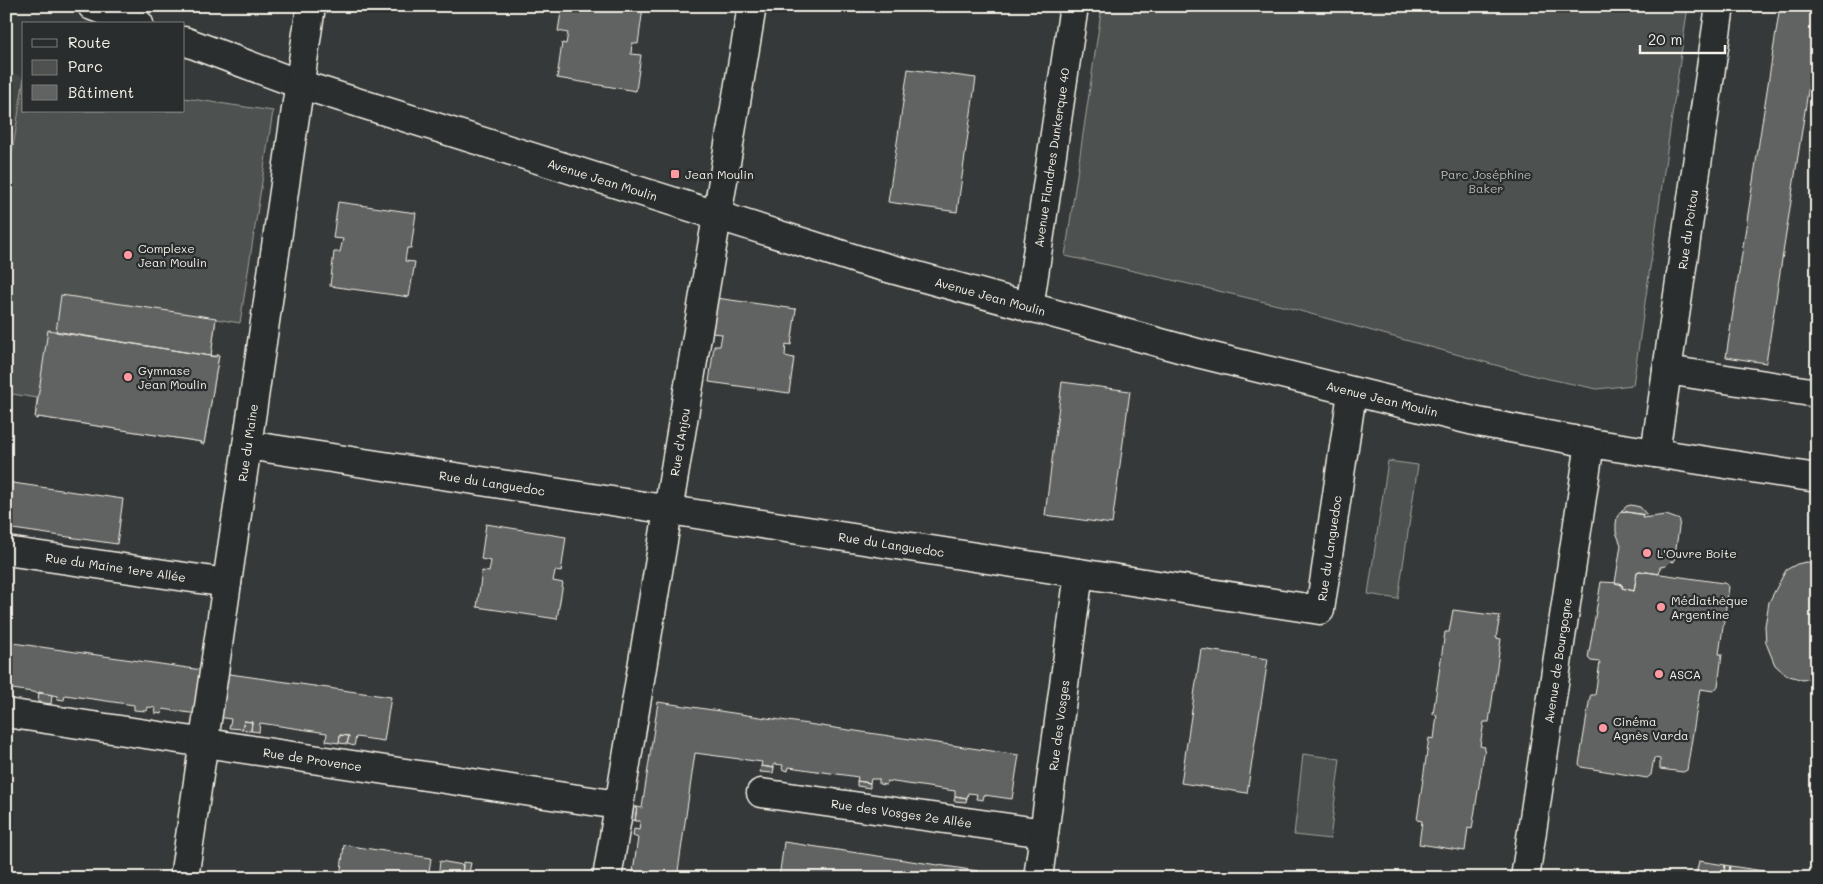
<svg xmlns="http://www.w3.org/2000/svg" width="1823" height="884" font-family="Mali,sans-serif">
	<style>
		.built { fill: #434645 }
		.green { fill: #4e514f; stroke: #a1a19c }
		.building { fill: #616362; stroke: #f4f1e8 }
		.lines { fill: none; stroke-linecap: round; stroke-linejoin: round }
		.minor-casing { stroke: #f4f1e8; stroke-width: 31 }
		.minor { stroke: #2a2d2e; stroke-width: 28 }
		.poi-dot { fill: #ff9aa2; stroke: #2a2d2e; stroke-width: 2 }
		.labels { text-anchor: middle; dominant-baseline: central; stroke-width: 4.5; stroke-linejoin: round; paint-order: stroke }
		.street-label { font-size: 12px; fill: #f4f1e8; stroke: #2a2d2e }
		.poi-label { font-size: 12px; fill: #f4f1e8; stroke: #2a2d2e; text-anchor: start }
		.park-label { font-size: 12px; fill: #bab9b2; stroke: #2a2d2e }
	</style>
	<rect width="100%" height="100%" fill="#363939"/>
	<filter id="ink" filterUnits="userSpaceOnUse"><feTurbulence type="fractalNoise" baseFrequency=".02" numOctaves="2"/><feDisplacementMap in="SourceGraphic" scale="10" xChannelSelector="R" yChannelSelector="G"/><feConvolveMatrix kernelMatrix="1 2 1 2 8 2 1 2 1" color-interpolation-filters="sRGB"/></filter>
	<g filter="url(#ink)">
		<path class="built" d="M6 73 24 76 6 192Z"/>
		<path class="green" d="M1102 6H1688L1633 385 1597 389 1535 376 1282 306 1108 265 1065 256Z
			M24 78V111H184V98L273 111 240 323 216 319 211 356 219 355 204 444H201V442L38 417 37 419 35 418 37 398 6 393V192Z
			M1388 461 1418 465 1398 599 1368 594Z
			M1303 754 1340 759 1330 839 1294 835Z"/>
		<path class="building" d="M562 6 643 8 638 44 632 43 631 54 641 55 636 91 557 78 562 43 566 44 568 33 558 31Z
			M1780 6H1817V33L1766 363 1726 357Z
			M908 69 976 78 957 212 888 202Z
			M338 202 416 213 411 248H407L405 261 415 262 409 297 330 286 334 252H340L343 239 333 238Z
			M61 295 216 318 211 356 56 332Z
			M716 298 796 309 791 345 786 344 785 356 794 358 789 393 709 382 714 346H720L722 334 711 333Z
			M48 330 216 357 217 355H219L204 444H201L202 442 38 417 37 419 35 418Z
			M1062 382 1130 391 1112 524 1045 515Z
			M6 482 123 499 117 544 6 528Z
			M1631 505 1640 507 1647 515 1621 511 1627 506Z
			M1621 511 1643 515 1642 518 1666 515 1680 520 1674 562 1671 561 1666 566 1660 567 1659 574 1639 571 1637 572 1634 591 1622 588V585L1615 583 1621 545 1616 532V524L1617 517Z
			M486 524 566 537 561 572 555 571 553 581 563 583 557 619 477 607 482 571 489 572 491 561 481 559Z
			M1806 562 1817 563V676L1803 680 1786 675 1775 665 1766 643 1765 626 1769 602 1786 570 1797 564Z
			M1640 571 1723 583 1727 584 1729 587 1719 654H1722L1718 686 1714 691 1700 689 1687 770 1683 772 1660 769V759L1654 758 1651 775 1647 778 1581 767 1579 764 1590 697 1591 695H1595L1600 662 1591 661 1588 658 1601 582 1620 583 1623 586 1622 588 1634 591 1637 572Z
			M1453 610 1500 616 1496 638 1501 639 1489 722H1484L1480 746 1485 747 1472 829 1468 828 1465 851 1419 844 1422 821 1417 820 1429 738 1434 739 1437 715 1433 714 1445 632H1449Z
			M6 642 391 697 384 741 356 737 354 746 347 744 349 736 340 735 339 743 326 741 327 733 260 723 259 732 251 731 252 722 244 721 242 729 229 728 231 719 163 709 162 714 155 713 156 708 148 707 147 711 134 710V705L65 695 64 700 57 699 58 696 52 695 6 688Z
			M1201 649 1268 659 1247 793 1181 783Z
			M39 692 52 695 51 704 38 702Z
			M658 702 1019 755 1012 799 984 795 983 800 976 799 977 794 968 793 967 798 955 796V791L887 781 886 785 879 784V779H871L870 783 857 781 858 777 789 767 788 771 782 769 783 765 774 764V768L761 766 762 762 695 753 677 878H632L638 838 633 836 634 829 639 830 640 821H635L637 807 642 808Z
			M244 721 252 722 251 731 242 729Z
			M340 735 349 736 347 744 339 743Z
			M761 766 774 768 773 773 760 772Z
			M857 781 870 783V788L857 786Z
			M955 796 967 798 966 802 954 801Z
			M632 806 637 807 635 821 630 819Z
			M784 842 978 871 977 878H779Z
			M344 845 431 858 428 878H340Z
			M440 861 463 865 462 878H438Z
			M1699 861 1725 865 1723 878 1696 874Z
			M463 862 471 863 468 878H462Z
			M1725 865 1730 866 1728 878H1723Z
			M1730 866 1810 878H1728Z"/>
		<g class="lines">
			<g class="minor-casing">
				<g id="minor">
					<path d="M92 6 139 24"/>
					<path id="s1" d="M184 41 299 84 859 260 1201 354 1478 422 1590 443 1817 478"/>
					<path id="s2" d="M1029 308 1074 6"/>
					<path d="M1667 370 1817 393"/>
					<path id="s3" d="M247 445 1320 610 1352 393"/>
					<path id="s4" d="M1655 453 1720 6"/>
					<path id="s5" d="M6 551 227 583"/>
					<path id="s6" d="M6 713 618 805"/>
					<path id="s7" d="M761 793 1044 833"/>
					<path id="s8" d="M184 878 311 6"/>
					<path id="s9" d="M607 878 752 6"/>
					<path id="s10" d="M1038 878 1079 573"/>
					<path id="s11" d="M1525 878 1590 443"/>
				</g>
			</g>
			<use href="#minor" class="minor"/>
		</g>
	</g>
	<g class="poi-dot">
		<rect x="670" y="169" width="10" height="10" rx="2.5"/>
		<circle cx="128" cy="255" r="5"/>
		<circle cx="128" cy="377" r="5"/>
		<circle cx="1647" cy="553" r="5"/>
		<circle cx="1661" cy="607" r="5"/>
		<circle cx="1659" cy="674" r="5"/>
		<circle cx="1603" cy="728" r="5"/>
	</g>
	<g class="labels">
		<g class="street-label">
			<text stroke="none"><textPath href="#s2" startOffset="152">Avenue Flandres Dunkerque 40</textPath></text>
			<text stroke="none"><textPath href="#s1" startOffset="441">Avenue Jean Moulin</textPath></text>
			<text stroke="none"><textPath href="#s4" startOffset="226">Rue du Poitou</textPath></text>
			<text stroke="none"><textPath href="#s1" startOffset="846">Avenue Jean Moulin</textPath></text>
			<text stroke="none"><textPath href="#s1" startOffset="1251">Avenue Jean Moulin</textPath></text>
			<text stroke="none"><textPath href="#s8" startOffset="440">Rue du Maine</textPath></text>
			<text stroke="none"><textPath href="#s9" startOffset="442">Rue d'Anjou</textPath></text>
			<text stroke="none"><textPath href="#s3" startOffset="248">Rue du Languedoc</textPath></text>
			<text stroke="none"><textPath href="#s3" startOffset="652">Rue du Languedoc</textPath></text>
			<text stroke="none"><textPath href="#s3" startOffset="1148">Rue du Languedoc</textPath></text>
			<text stroke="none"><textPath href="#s5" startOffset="111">Rue du Maine 1ere Allée</textPath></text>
			<text stroke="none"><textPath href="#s11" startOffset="220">Avenue de Bourgogne</textPath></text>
			<text stroke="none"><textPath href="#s10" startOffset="154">Rue des Vosges</textPath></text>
			<text stroke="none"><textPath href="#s6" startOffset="310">Rue de Provence</textPath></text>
			<text stroke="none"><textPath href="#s7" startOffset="142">Rue des Vosges 2e Allée</textPath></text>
		</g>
		<g class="poi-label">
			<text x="685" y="174">Jean Moulin</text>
			<text x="138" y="248">Complexe<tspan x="138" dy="14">Jean Moulin</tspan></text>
			<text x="138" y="370">Gymnase<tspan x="138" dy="14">Jean Moulin</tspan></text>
			<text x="1657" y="553">L'Ouvre Boite</text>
			<text x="1671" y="600">Médiathèque<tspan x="1671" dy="14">Argentine</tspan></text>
			<text x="1669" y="674">ASCA</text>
			<text x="1613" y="721">Cinéma<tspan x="1613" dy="14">Agnès Varda</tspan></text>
		</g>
		<g class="park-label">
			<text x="1486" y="174">Parc Joséphine<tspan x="1486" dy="14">Baker</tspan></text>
		</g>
	</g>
	<rect width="1823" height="884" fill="none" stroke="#2a2d2e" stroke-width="25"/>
	<rect x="12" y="12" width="1798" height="859" fill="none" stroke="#f4f1e8" stroke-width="2" filter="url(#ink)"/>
	<rect x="22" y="22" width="162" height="90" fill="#2a2d2e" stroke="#7b7b78"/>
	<rect x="32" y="39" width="25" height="8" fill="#2a2d2e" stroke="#7b7b78"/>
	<text x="68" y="48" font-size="15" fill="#f4f1e8">Route</text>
	<rect x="32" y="60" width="25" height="15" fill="#4e514f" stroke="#7b7b78"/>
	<text x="68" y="72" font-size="15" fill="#f4f1e8">Parc</text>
	<rect x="32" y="85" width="25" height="15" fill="#616362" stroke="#7b7b78"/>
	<text x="68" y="98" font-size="15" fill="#f4f1e8">Bâtiment</text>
	<path d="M1640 45v8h85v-8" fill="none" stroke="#f4f1e8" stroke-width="2.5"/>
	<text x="1648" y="45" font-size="15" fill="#f4f1e8" stroke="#2a2d2e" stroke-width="4" paint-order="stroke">20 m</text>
</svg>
